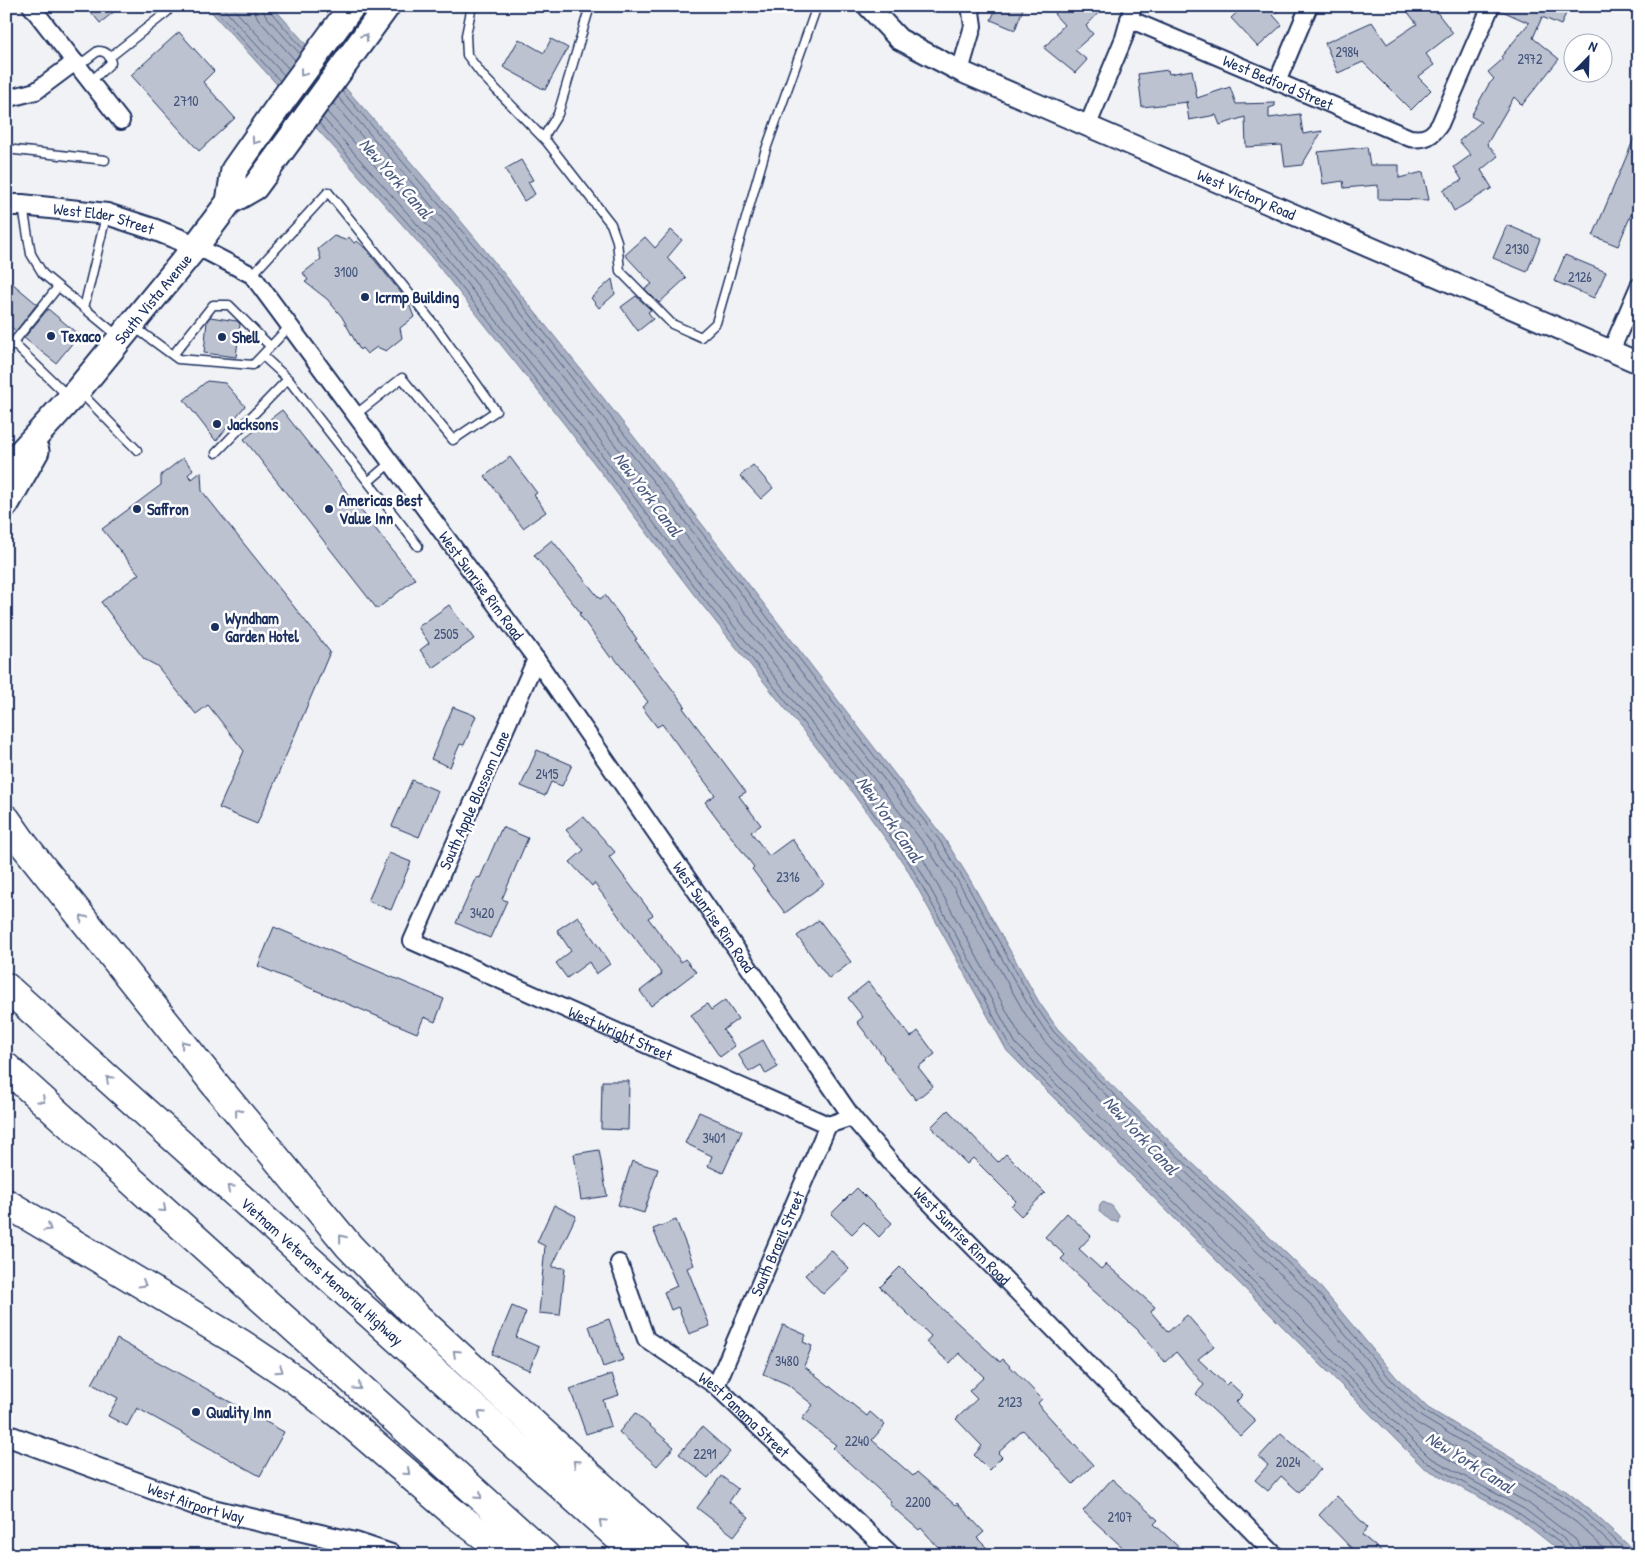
<svg xmlns="http://www.w3.org/2000/svg" width="1645" height="1561" font-family="'Patrick Hand',sans-serif">
	<style>
		.green { fill: #d2d6df; stroke: #76829e }
		.water { fill: #a8b0c2; stroke: #707c9a }
		.lines { fill: none; stroke-linecap: round; stroke-linejoin: round }
		.shore { stroke: #536386; stroke-width: 1 }
		.building { fill: #bcc2d0; stroke: #1b2f5e }
		.service-casing { stroke: #1b2f5e; stroke-width: 11 }
		.minor-casing { stroke: #1b2f5e; stroke-width: 20 }
		.tertiary-casing { stroke: #1b2f5e; stroke-width: 24 }
		.primary-casing { stroke: #1b2f5e; stroke-width: 29 }
		.motorway-casing { stroke: #1b2f5e; stroke-width: 31 }
		.service { stroke: #fff; stroke-width: 8 }
		.minor { stroke: #fff; stroke-width: 16 }
		.tertiary { stroke: #fff; stroke-width: 20 }
		.primary { stroke: #fff; stroke-width: 25 }
		.motorway { stroke: #fff; stroke-width: 28 }
		.oneway { stroke: #8d97ae }
		.poi-dot { fill: #1b2f5e; stroke: #fff; stroke-width: 2 }
		.labels { text-anchor: middle; dominant-baseline: central; stroke-width: 5; stroke-linejoin: round; paint-order: stroke }
		.number-label { font-size: 14px; fill: #43547a }
		.street-label { font-size: 16px; fill: #1b2f5e; stroke: #fff }
		.poi-label { font-size: 16px; font-weight: bold; fill: #1b2f5e; stroke: #fff; text-anchor: start }
		.water-label { font-size: 18px; font-style: italic; fill: #4c5c81; stroke: #fff }
	</style>
	<rect width="100%" height="100%" fill="#f1f2f5"/>
	<filter id="ink" filterUnits="userSpaceOnUse"><feTurbulence type="fractalNoise" baseFrequency=".02" numOctaves="2"/><feDisplacementMap in="SourceGraphic" scale="10" xChannelSelector="R" yChannelSelector="G"/><feConvolveMatrix kernelMatrix="1 2 1 2 8 2 1 2 1" color-interpolation-filters="sRGB"/></filter>
	<g filter="url(#ink)">
		<path class="green" d="M364 6H374L349 40 343 35Z"/>
		<path class="water" d="M206 6H272C350 93 428 179 501 270 652 456 797 648 944 838L969 878 1039 1002 1057 1028 1103 1077 1317 1283 1396 1377 1428 1408 1566 1491 1589 1509 1639 1555H1565L1518 1518 1423 1467 1007 1051 906 867 849 788 695 596 565 425 431 257 338 152Z
			M1103 1202 1112 1206 1119 1216 1118 1222 1111 1221C1107 1217 1101 1215 1099 1210L1100 1205Z"/>
		<g class="lines">
			<path class="shore" d="M212 6 280 81
				M221 6 284 75
				M231 6 289 69
				M254 6 255 13 259 20 295 60
				M262 6 265 15 300 54
				M268 6 270 11 303 49
				M342 91 496 271 720 556 940 841 964 880 1035 1005 1053 1031 1099 1080 1313 1287 1392 1381 1424 1411 1563 1495 1586 1513 1631 1555
				M338 97 491 275 715 560 934 844 959 883 1030 1008 1049 1036 1095 1084 1308 1291 1388 1385 1420 1416 1559 1500 1582 1517 1622 1555
				M333 103 486 280 709 565 928 849 953 887 1024 1012 1043 1040 1089 1090 1303 1296 1382 1390 1415 1422 1555 1507 1577 1523 1611 1555
				M327 112 446 246 580 414 710 584 864 776 922 857 1022 1039 1434 1451 1528 1503 1575 1539 1580 1546 1582 1555
				M323 118 440 250 574 418 704 589 858 781 915 861 1016 1044 1429 1457 1524 1509 1564 1539 1572 1547 1574 1555
				M319 123 435 254 569 422 699 593 853 785 910 864 1011 1048 1426 1462 1520 1514 1560 1543 1567 1550 1568 1555"/>
		</g>
		<path class="building" d="M86 6H121L100 23Z
			M997 6H1024L1015 30 991 20Z
			M1063 6H1105L1086 26 1093 34 1075 50 1087 60 1075 73 1044 48 1064 25 1054 14Z
			M1244 6H1284L1273 15 1282 25 1258 47 1231 18Z
			M1403 6H1432L1453 33 1426 54 1434 65 1418 77 1431 90 1411 110 1363 62 1338 73 1325 43 1372 22 1387 44 1417 24Z
			M1501 6H1569L1561 25 1542 17 1533 38 1559 59 1522 105 1514 97 1487 144 1498 156 1481 170 1492 188 1454 211 1443 190 1462 180 1454 167 1471 155 1459 141 1481 122 1471 116 1489 84 1494 79 1488 72 1503 59 1501 57 1529 23 1500 10Z
			M179 32 214 71 203 82 235 118 199 151 131 75Z
			M519 39 544 53 551 39 568 48 545 90 503 67Z
			M1168 70 1169 74 1192 70 1197 98 1230 87 1236 104 1275 103V106L1269 108V118L1300 114 1303 134 1322 131 1302 165 1285 167 1282 145 1246 147 1245 117 1220 125 1216 115 1189 120 1186 102H1188L1142 107 1138 74Z
			M1638 129 1639 189 1633 204 1635 205 1618 246 1593 236Z
			M1367 147 1370 165H1399V178L1423 172 1429 200 1378 199V185L1344 188 1343 181 1323 184 1318 152Z
			M521 160 533 180 528 182 535 194 524 201 505 169Z
			M1507 225 1540 239 1527 272 1493 258Z
			M671 230 682 240 667 258 686 278 659 303 645 289 652 284 625 255 645 237 655 248Z
			M334 236 345 240 349 237 354 243 357 241 364 247 406 299 409 304 414 317 400 328 402 338 386 351 377 347 367 354 362 348 360 350 342 317 327 299 305 282 308 280 303 273 321 259 318 249Z
			M1565 255 1606 272 1594 298 1554 281Z
			M6 278 37 304 16 331 6 323Z
			M612 279 615 294 599 308 591 298Z
			M636 296 651 310 648 312 653 319 638 331 621 307Z
			M48 309 79 335 56 363 24 338Z
			M210 317 237 321 240 324 236 357 204 353 207 321Z
			M207 381 225 383 245 406 216 441 184 400Z
			M282 410 415 579 377 609 244 439Z
			M510 457 537 493 534 495 546 512 523 528 485 476Z
			M183 458 193 469 188 475 192 479 201 472 202 491 330 652 257 824 219 808 244 751 208 705 196 714 157 666 144 659 101 602 139 574 102 529 161 485V475Z
			M753 465 773 488 761 499 740 476Z
			M552 540 600 599 605 595 637 639 635 640 685 706 683 708 746 792 739 796 761 825 751 832 769 856 792 839 824 884 785 913 752 869 754 867 705 802 715 795 662 724 657 727 642 707 648 702 613 656 611 658 579 614 581 613 534 555Z
			M449 605 474 639 433 668 420 650 429 643 418 627Z
			M453 707 476 716 464 745 460 744 450 767 431 759Z
			M537 750 572 765 562 786 551 782 545 796 521 786Z
			M412 780 438 791 419 837 392 826Z
			M583 816 615 852 609 857 653 915 648 918 681 962 685 959 696 972 651 1006 640 991 662 974 594 883 592 886 570 862 584 850 566 830Z
			M502 827 528 838 502 899 507 901 490 938 456 923 477 877 480 878Z
			M389 853 411 862 391 910 368 901Z
			M578 916 610 964 596 974 589 962 567 978 556 963 571 951 557 930Z
			M819 920 851 962 829 979 797 936Z
			M274 927 444 999 435 1022 424 1017 417 1033 258 966Z
			M868 982 911 1037 918 1031 935 1054 918 1067 933 1086 916 1100 883 1058 884 1057 857 1022 863 1017 848 998Z
			M725 1000 738 1019 723 1030 735 1046 720 1057 691 1015 707 1004 711 1010Z
			M763 1040 778 1067 766 1074 761 1065 749 1072 738 1054Z
			M602 1081H629L628 1130 601 1129Z
			M948 1110 998 1162 1006 1154 1045 1193 1021 1216 1011 1206 1016 1201 973 1158 967 1164 931 1127Z
			M699 1112 742 1131 723 1173 708 1166 712 1156 685 1143Z
			M599 1150 607 1196 581 1200 574 1154Z
			M632 1161 658 1169 644 1213 618 1205Z
			M857 1188 892 1223 879 1237 864 1222 852 1234 831 1214Z
			M554 1205 576 1216 552 1267 565 1268 560 1315 539 1313 545 1246 537 1242Z
			M1067 1213 1091 1236 1079 1249 1101 1269 1106 1264 1155 1307 1151 1312 1168 1332 1187 1315 1214 1346 1198 1359 1226 1385 1229 1382 1243 1395 1236 1402 1256 1421 1241 1436 1196 1394 1204 1385 1176 1352 1165 1362 1138 1330 1087 1285 1088 1284 1061 1259 1065 1255 1045 1237Z
			M676 1220 694 1265 687 1268 710 1326 689 1334 678 1307 671 1310 664 1292 677 1286 653 1229Z
			M831 1250 849 1269 823 1294 805 1275Z
			M900 1267 936 1303 1000 1362 1003 1359 1042 1399 1038 1403 1043 1410 1093 1465 1073 1484 1023 1430 998 1453 1002 1457 989 1470 974 1455 982 1446 956 1419 977 1399 969 1391 984 1377 959 1353 950 1363 926 1342 931 1336 880 1287Z
			M512 1306 526 1312 516 1337 539 1347 529 1370 492 1354Z
			M609 1319 623 1360 603 1367 589 1326Z
			M783 1325 806 1335 803 1342 812 1346 804 1366 867 1416 870 1412 885 1425 872 1440 913 1476 917 1472 955 1505 957 1503 984 1532 977 1538 994 1555H945L921 1528 919 1530 889 1504 891 1501 833 1448 836 1445 802 1419 813 1405 787 1384 763 1374Z
			M117 1339 284 1432 260 1476 137 1408 127 1426 108 1416 118 1398 92 1384Z
			M612 1374 619 1395 603 1400 611 1426 586 1434 570 1389Z
			M635 1413 674 1447 657 1466 619 1432Z
			M702 1427 730 1452 708 1478 679 1454Z
			M1281 1433 1321 1469 1299 1492 1281 1476 1268 1491 1255 1480 1268 1465 1259 1457Z
			M721 1476 738 1489 729 1502 749 1517 734 1536 697 1508Z
			M1112 1479 1158 1520 1154 1524 1187 1555H1131L1083 1511Z
			M1337 1496 1368 1528 1362 1535 1386 1555H1358L1319 1515Z"/>
		<g class="lines">
			<g class="service-casing">
				<path id="service" d="M472 6 466 35 467 55 483 76 547 142 611 224 617 241 620 271 672 324 701 337 716 323 765 152 817 6
					M110 57 167 12
					M78 66 98 51C106 51 110 55 111 63L90 82
					M543 138 558 114 590 6
					M6 149 105 160
					M23 207 31 254 43 274 118 336
					M252 275 328 192 437 328 496 411 453 440 402 378 355 415
					M84 308 106 216
					M133 326 178 359 253 365 290 326
					M13 343 58 287
					M6 351 13 343 68 396
					M173 355 213 305H229L270 346
					M263 356 288 379
					M81 393 137 450
					M216 453 288 379 418 546
					M368 482 390 463"/>
			</g>
			<g class="minor-casing">
				<g id="minor">
					<path d="M31 6 121 121"/>
					<path id="s1" d="M1129 19 1410 138C1424 140 1432 137 1440 124L1491 6"/>
					<path d="M960 71 973 26 971 12 973 6"/>
					<path d="M1277 82 1309 6"/>
					<path d="M6 99 36 91 75 62"/>
					<path d="M1087 127 1124 38 1133 6"/>
					<path id="s2" d="M196 246 252 275 536 659 852 1117 892 1164 1275 1555"/>
					<path d="M1611 351 1639 286"/>
					<path id="s3" d="M536 659 412 941 828 1125"/>
					<path id="s4" d="M619 1263 646 1339 716 1386 892 1555"/>
					<path id="s5" d="M716 1386 828 1125 852 1117"/>
				</g>
			</g>
			<g class="tertiary-casing">
				<g id="tertiary">
					<path id="s6" d="M868 6 899 39 960 71 1639 363"/>
					<path id="s7" d="M6 205H22L107 214 153 229 196 246"/>
					<path id="s8" d="M6 1435 208 1509 355 1543 391 1555"/>
				</g>
			</g>
			<g class="primary-casing">
				<g id="primary">
					<path d="M229 202 234 170 283 100 352 6"/>
					<path id="s9" d="M6 469 78 390 196 246 229 202 255 187 387 6"/>
					<path d="M6 504 36 451"/>
				</g>
			</g>
			<g class="motorway-casing">
				<g id="motorway">
					<path d="M6 819 25 846 214 1083 349 1246 417 1317 676 1555"/>
					<path id="s10" d="M6 987 638 1555"/>
					<path d="M6 1067 545 1555"/>
					<path d="M6 1203 242 1344 297 1381 345 1419 454 1513 509 1555"/>
				</g>
			</g>
			<use href="#service" class="service"/>
			<use href="#minor" class="minor"/>
			<use href="#tertiary" class="tertiary"/>
			<use href="#primary" class="primary"/>
			<use href="#motorway" class="motorway"/>
		</g>
		<defs><path id="oneway-chevron" d="M-2-3.5L2.5 0L-2 3.5" fill="none" stroke-width="1.6" stroke-linecap="round" stroke-linejoin="round" transform="scale(1.25)"/></defs>
		<g class="oneway">
			<use href="#oneway-chevron" transform="translate(365 37) rotate(-54)"/>
			<use href="#oneway-chevron" transform="translate(303 73) rotate(127)"/>
			<use href="#oneway-chevron" transform="translate(255 141) rotate(125)"/>
			<use href="#oneway-chevron" transform="translate(83 918) rotate(-129)"/>
			<use href="#oneway-chevron" transform="translate(184 1044) rotate(-128)"/>
			<use href="#oneway-chevron" transform="translate(109 1079) rotate(-138)"/>
			<use href="#oneway-chevron" transform="translate(42 1100) rotate(42)"/>
			<use href="#oneway-chevron" transform="translate(238 1112) rotate(-129)"/>
			<use href="#oneway-chevron" transform="translate(230 1188) rotate(-138)"/>
			<use href="#oneway-chevron" transform="translate(163 1209) rotate(42)"/>
			<use href="#oneway-chevron" transform="translate(48 1228) rotate(30)"/>
			<use href="#oneway-chevron" transform="translate(342 1238) rotate(-129)"/>
			<use href="#oneway-chevron" transform="translate(143 1284) rotate(31)"/>
			<use href="#oneway-chevron" transform="translate(456 1353) rotate(-137)"/>
			<use href="#oneway-chevron" transform="translate(280 1370) rotate(35)"/>
			<use href="#oneway-chevron" transform="translate(358 1387) rotate(42)"/>
			<use href="#oneway-chevron" transform="translate(481 1414) rotate(-138)"/>
			<use href="#oneway-chevron" transform="translate(576 1463) rotate(-138)"/>
			<use href="#oneway-chevron" transform="translate(407 1472) rotate(41)"/>
			<use href="#oneway-chevron" transform="translate(479 1496) rotate(42)"/>
			<use href="#oneway-chevron" transform="translate(602 1522) rotate(-138)"/>
		</g>
	</g>
	<g class="poi-dot">
		<circle cx="365" cy="297" r="5"/>
		<circle cx="51" cy="336" r="5"/>
		<circle cx="222" cy="337" r="5"/>
		<circle cx="217" cy="424" r="5"/>
		<circle cx="137" cy="509" r="5"/>
		<circle cx="329" cy="509" r="5"/>
		<circle cx="215" cy="627" r="5"/>
		<circle cx="196" cy="1412" r="5"/>
	</g>
	<g class="labels">
		<g class="number-label">
			<text x="1347" y="51">2984</text>
			<text x="1530" y="58">2972</text>
			<text x="186" y="100">2710</text>
			<text x="1517" y="248">2130</text>
			<text x="346" y="271">3100</text>
			<text x="1580" y="276">2126</text>
			<text x="446" y="633">2505</text>
			<text x="547" y="773">2415</text>
			<text x="788" y="876">2316</text>
			<text x="482" y="912">3420</text>
			<text x="714" y="1137">3401</text>
			<text x="787" y="1360">3480</text>
			<text x="1010" y="1401">2123</text>
			<text x="857" y="1440">2240</text>
			<text x="705" y="1453">2291</text>
			<text x="1288" y="1461">2024</text>
			<text x="918" y="1501">2200</text>
			<text x="1120" y="1516">2107</text>
		</g>
		<g class="street-label">
			<text stroke="none"><textPath href="#s1" startOffset="162">West Bedford Street</textPath></text>
			<text stroke="none"><textPath href="#s6" startOffset="426">West Victory Road</textPath></text>
			<text stroke="none"><textPath href="#s7" startOffset="99">West Elder Street</textPath></text>
			<text stroke="none"><textPath href="#s9" startOffset="225">South Vista Avenue</textPath></text>
			<text stroke="none"><textPath href="#s2" startOffset="449">West Sunrise Rim Road</textPath></text>
			<text transform="translate(474 800) rotate(-66)">South Apple Blossom Lane</text>
			<text stroke="none"><textPath href="#s2" startOffset="854">West Sunrise Rim Road</textPath></text>
			<text stroke="none"><textPath href="#s3" startOffset="536">West Wright Street</textPath></text>
			<text stroke="none"><textPath href="#s2" startOffset="1259">West Sunrise Rim Road</textPath></text>
			<text stroke="none"><textPath href="#s5" startOffset="155">South Brazil Street</textPath></text>
			<text stroke="none"><textPath href="#s10" startOffset="425">Vietnam Veterans Memorial Highway</textPath></text>
			<text stroke="none"><textPath href="#s4" startOffset="205">West Panama Street</textPath></text>
			<text stroke="none"><textPath href="#s8" startOffset="202">West Airport Way</textPath></text>
		</g>
		<g class="poi-label">
			<text x="375" y="297">Icrmp Building</text>
			<text x="61" y="336">Texaco</text>
			<text x="232" y="337">Shell</text>
			<text x="227" y="424">Jacksons</text>
			<text x="339" y="500">Americas Best<tspan x="339" dy="18">Value Inn</tspan></text>
			<text x="147" y="509">Saffron</text>
			<text x="225" y="618">Wyndham<tspan x="225" dy="18">Garden Hotel</tspan></text>
			<text x="206" y="1412">Quality Inn</text>
		</g>
		<g class="water-label">
			<text transform="translate(396 178) rotate(49)">New York Canal</text>
			<text transform="translate(648 494) rotate(53)">New York Canal</text>
			<text transform="translate(890 819) rotate(55)">New York Canal</text>
			<text transform="translate(1141 1135) rotate(47)">New York Canal</text>
			<text transform="translate(1470 1462) rotate(32)">New York Canal</text>
		</g>
	</g>
	<rect width="1645" height="1561" fill="none" stroke="#fff" stroke-width="25"/>
	<rect x="12" y="12" width="1620" height="1536" fill="none" stroke="#1b2f5e" stroke-width="2" filter="url(#ink)"/>
	<g transform="translate(1588 58) rotate(23)"><circle r="24" fill="#ffffff" stroke="#a4acbf"/>
	<path d="M0-4L9 19L0 12L-9 19Z" fill="#1b2f5e"/>
	<text y="-8" font-size="14" font-weight="bold" text-anchor="middle" fill="#1b2f5e">N</text>
	</g>
</svg>
